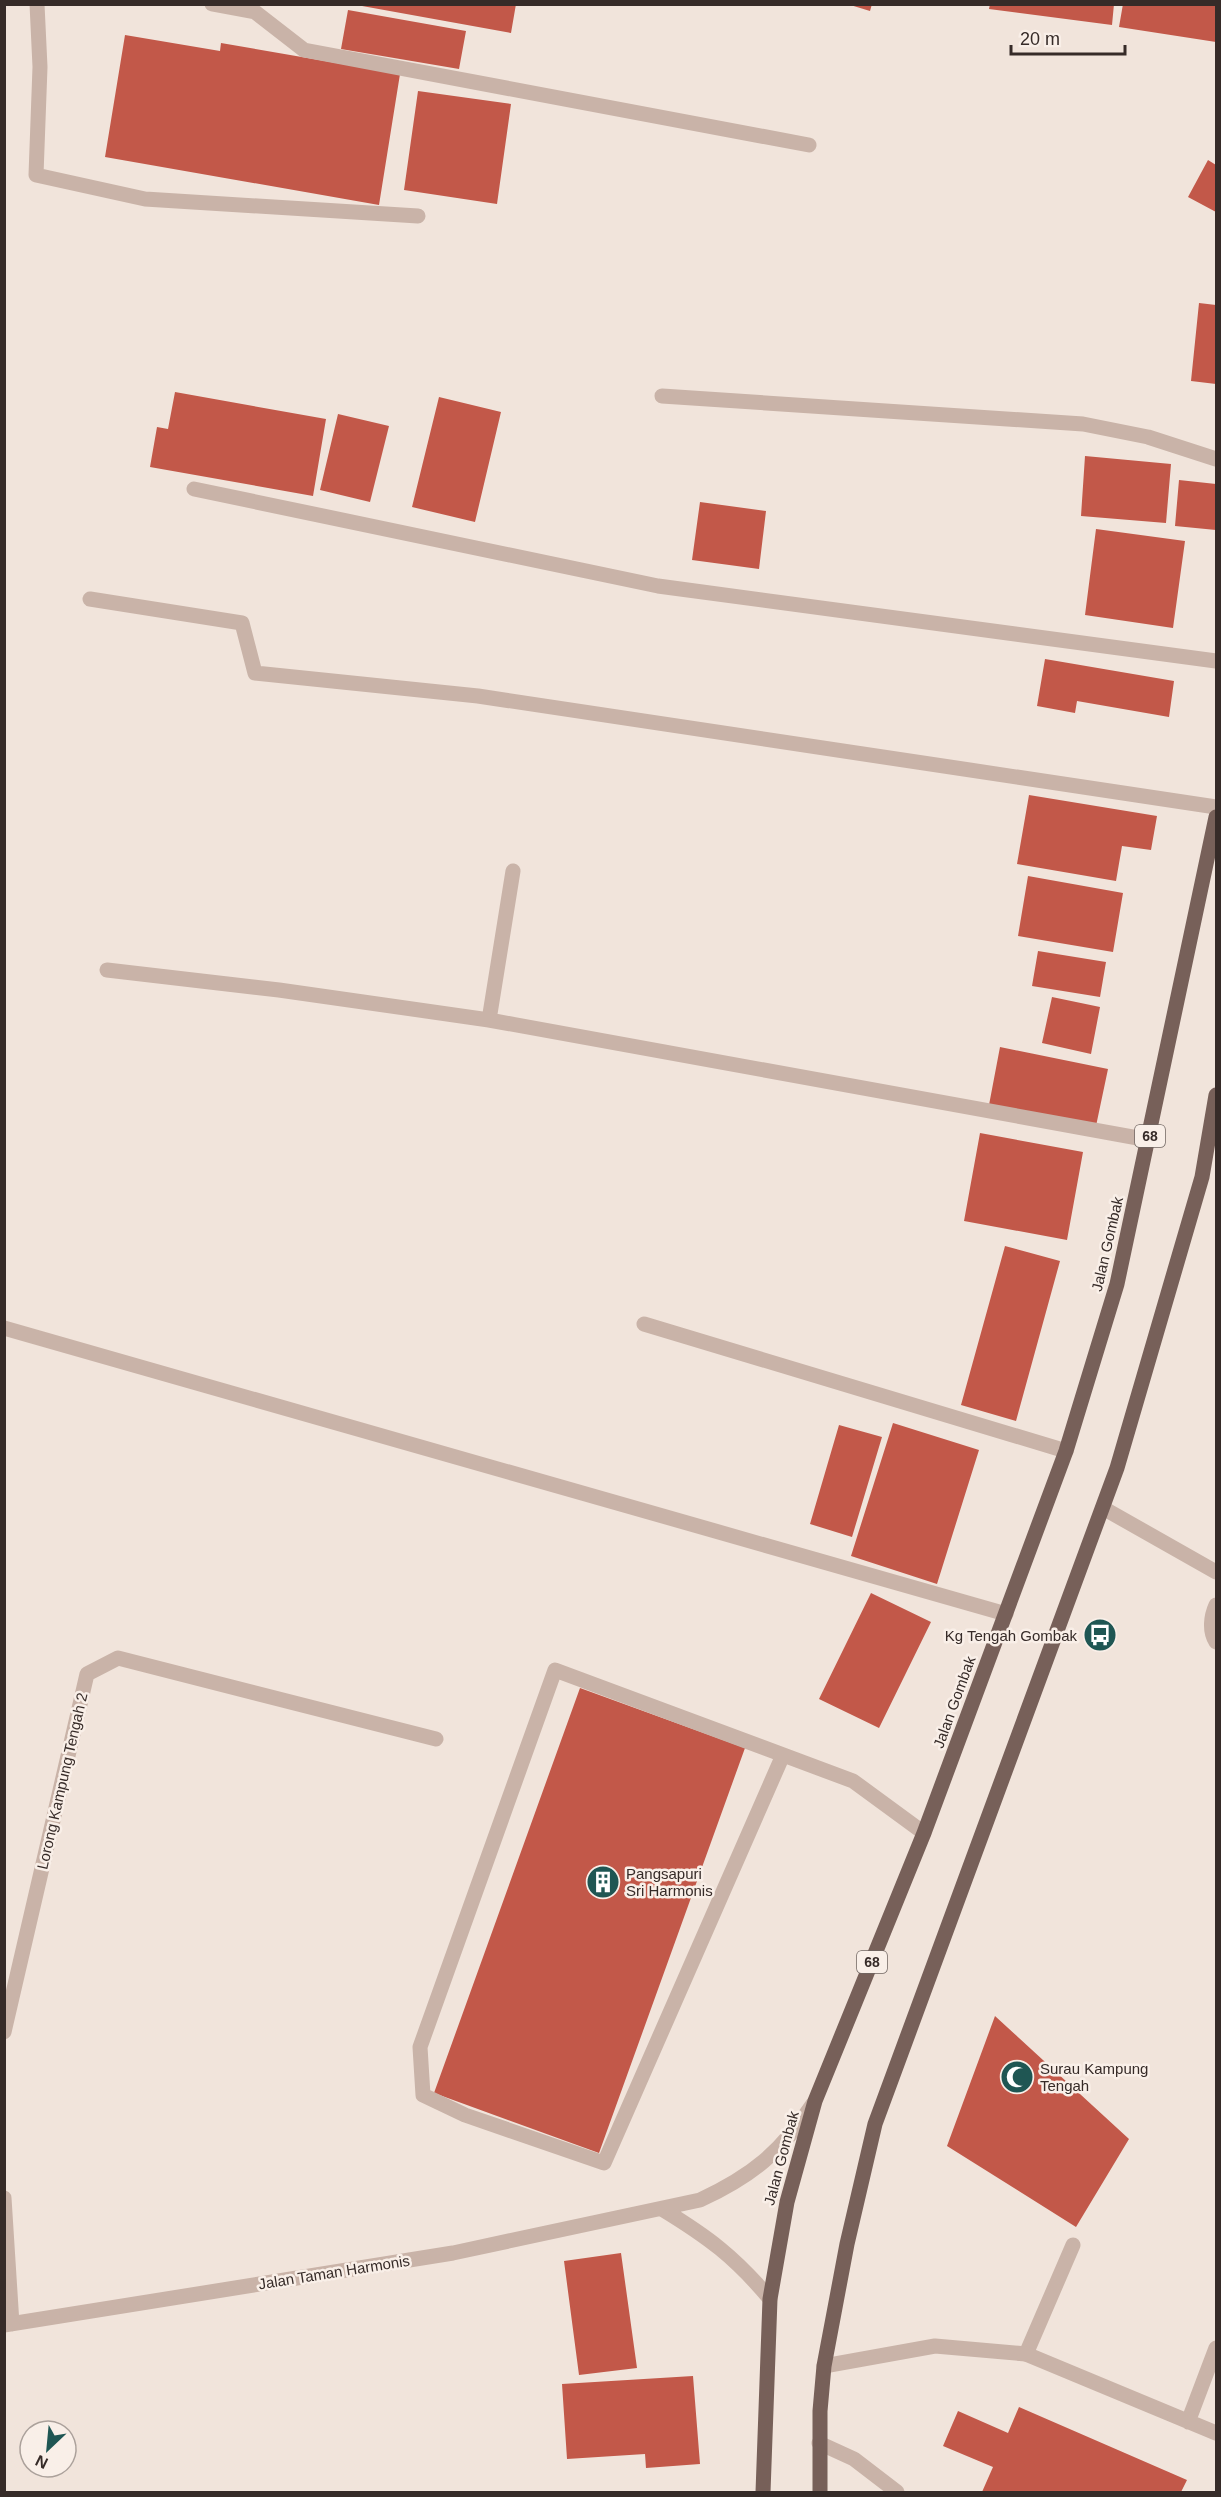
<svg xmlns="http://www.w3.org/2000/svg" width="1221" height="2497" font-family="Arial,sans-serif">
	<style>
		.building { fill: #c25849 }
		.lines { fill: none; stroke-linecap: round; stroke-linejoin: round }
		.service { stroke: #c9b3a8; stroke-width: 15 }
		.minor { stroke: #c9b3a8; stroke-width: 15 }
		.primary { stroke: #776059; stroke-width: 15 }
		.labels { text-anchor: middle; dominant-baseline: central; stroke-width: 5; stroke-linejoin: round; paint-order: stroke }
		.shield { fill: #f9efe8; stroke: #706662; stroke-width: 1.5 }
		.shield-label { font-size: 14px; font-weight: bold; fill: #362b28 }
		.street-label { font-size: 15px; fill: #362b28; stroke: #f9efe8 }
		.poi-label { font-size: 15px; fill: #362b28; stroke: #f9efe8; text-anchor: start }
	</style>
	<rect width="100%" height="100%" fill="#f1e4db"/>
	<path class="building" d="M351 4H516L511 33Z
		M847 4H872L870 11Z
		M990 4H1114L1112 25 989 9Z
		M1123 4H1216V42L1119 27Z
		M348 10 466 31 459 69 341 49Z
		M125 35 220 51 221 43 400 74 379 205 105 157Z
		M418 91 511 104 497 204 404 190Z
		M1208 160 1216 165V212L1188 197Z
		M1199 303 1216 305V384L1191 381Z
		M175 392 326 419 313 496 150 467 157 427 168 429Z
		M439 397 501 412 475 522 412 507Z
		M338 414 389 426 370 502 320 490Z
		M1085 456 1171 464 1166 523 1081 516Z
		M1179 480 1216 484V530L1175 526Z
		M700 502 766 511 759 569 692 560Z
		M1096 529 1185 541 1173 628 1085 615Z
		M1045 659 1174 681 1169 717 1077 701 1075 713 1037 706Z
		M1029 795 1157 816 1151 850 1122 846 1116 881 1017 864Z
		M1028 876 1123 893 1113 952 1018 936Z
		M1038 951 1106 962 1100 997 1032 986Z
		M1052 997 1100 1007 1091 1054 1042 1043Z
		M1000 1047 1108 1069 1096 1126 989 1105Z
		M980 1133 1083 1152 1067 1240 964 1221Z
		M1005 1246 1060 1261 1016 1421 961 1405Z
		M893 1423 979 1450 937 1584 851 1556Z
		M839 1425 882 1437 852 1537 810 1524Z
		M871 1593 931 1622 879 1728 819 1699Z
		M580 1688 745 1748 599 2153 434 2093Z
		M995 2016 1129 2139 1076 2227 947 2146Z
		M621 2253 637 2368 579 2375 564 2261Z
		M693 2376 700 2464 646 2468 645 2454 567 2459 562 2384Z
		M1019 2407 1187 2480 1181 2492H982L993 2467 943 2446 958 2411 1008 2433Z"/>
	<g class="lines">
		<path class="service" d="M1103 1508 1216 1572
			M1216 1605C1211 1616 1209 1631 1216 1642
			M783 1755 604 2163 465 2115 423 2095 420 2047 555 1670 853 1781 924 1833
			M1026 2354 1073 2245
			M819 2443 854 2459 897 2492"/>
		<path class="minor" d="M37 4 40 67 36 175 145 199 418 216
			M212 4 255 12 304 50 809 145
			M662 396 1083 424 1148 437 1216 459
			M194 489 658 586 1216 661
			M90 599 242 623 255 673 478 696 1216 807
			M107 970 279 990 489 1020 1149 1140
			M489 1020 513 871
			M644 1324 1066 1451
			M4 1328 1006 1614
			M4 2032 87 1674 118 1658 436 1739
			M4 2198 12 2324
			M662 2209C708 2237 735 2257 770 2299
			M4 2325 453 2253 700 2200C752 2176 781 2152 813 2104
			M824 2366 935 2346 1026 2354 1216 2433
			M1188 2422 1216 2348"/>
		<path class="primary" d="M763 2492 770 2299 787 2202 815 2101 924 1833 1066 1451 1117 1284 1216 817
			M820 2492V2411L824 2366 847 2244 875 2124 1117 1468 1202 1177 1216 1095"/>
	</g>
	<defs>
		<g id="bus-disc" transform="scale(1.725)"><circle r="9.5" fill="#1f5653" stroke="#f9efe8"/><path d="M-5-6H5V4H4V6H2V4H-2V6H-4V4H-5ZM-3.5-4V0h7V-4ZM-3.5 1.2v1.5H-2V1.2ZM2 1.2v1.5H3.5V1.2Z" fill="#fff"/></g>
		<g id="building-disc" transform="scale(1.725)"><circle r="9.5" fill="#1f5653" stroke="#f9efe8"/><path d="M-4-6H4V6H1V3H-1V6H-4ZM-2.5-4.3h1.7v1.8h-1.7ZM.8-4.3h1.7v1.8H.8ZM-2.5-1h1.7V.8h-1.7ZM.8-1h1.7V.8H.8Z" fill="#fff"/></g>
		<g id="mosque-disc" transform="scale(1.725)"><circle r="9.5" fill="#1f5653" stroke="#f9efe8"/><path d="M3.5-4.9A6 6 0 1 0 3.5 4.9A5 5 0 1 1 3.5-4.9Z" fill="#fff"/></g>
	</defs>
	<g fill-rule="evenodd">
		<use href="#bus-disc" x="1100" y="1635"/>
		<use href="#building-disc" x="603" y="1882"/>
		<use href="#mosque-disc" x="1017" y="2077"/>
	</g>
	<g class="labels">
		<g class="shield">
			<rect x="1135" y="1125" width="30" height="22" rx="4.5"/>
			<rect x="857" y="1951" width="30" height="22" rx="4.5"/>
		</g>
		<g class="shield-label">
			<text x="1150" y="1136">68</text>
			<text x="872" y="1962">68</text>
		</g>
		<g class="street-label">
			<text transform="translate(1107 1244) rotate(-77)">Jalan Gombak</text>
			<text transform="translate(954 1702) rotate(-70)">Jalan Gombak</text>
			<text transform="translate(62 1781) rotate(-77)">Lorong Kampung Tengah 2</text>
			<text transform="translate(781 2158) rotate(-75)">Jalan Gombak</text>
			<text transform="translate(334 2272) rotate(-9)">Jalan Taman Harmonis</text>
		</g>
		<g class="poi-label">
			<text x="1077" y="1635" text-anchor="end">Kg Tengah Gombak</text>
			<text x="626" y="1873">Pangsapuri<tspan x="626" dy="17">Sri Harmonis</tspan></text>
			<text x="1040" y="2068">Surau Kampung<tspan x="1040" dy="17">Tengah</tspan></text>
		</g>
	</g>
	<rect width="1221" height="2497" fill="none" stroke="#362b28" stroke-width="12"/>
	<g transform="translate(48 2449) rotate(206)"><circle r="28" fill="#f9efe8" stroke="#aba19b" stroke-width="1.5"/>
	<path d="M0-4.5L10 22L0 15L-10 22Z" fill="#1f5653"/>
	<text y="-9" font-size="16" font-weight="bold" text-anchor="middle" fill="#362b28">N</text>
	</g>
	<path d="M1011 45v9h114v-9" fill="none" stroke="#362b28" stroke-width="3"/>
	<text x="1020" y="45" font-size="18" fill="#362b28" stroke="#f9efe8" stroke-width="4.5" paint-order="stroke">20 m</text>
</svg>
